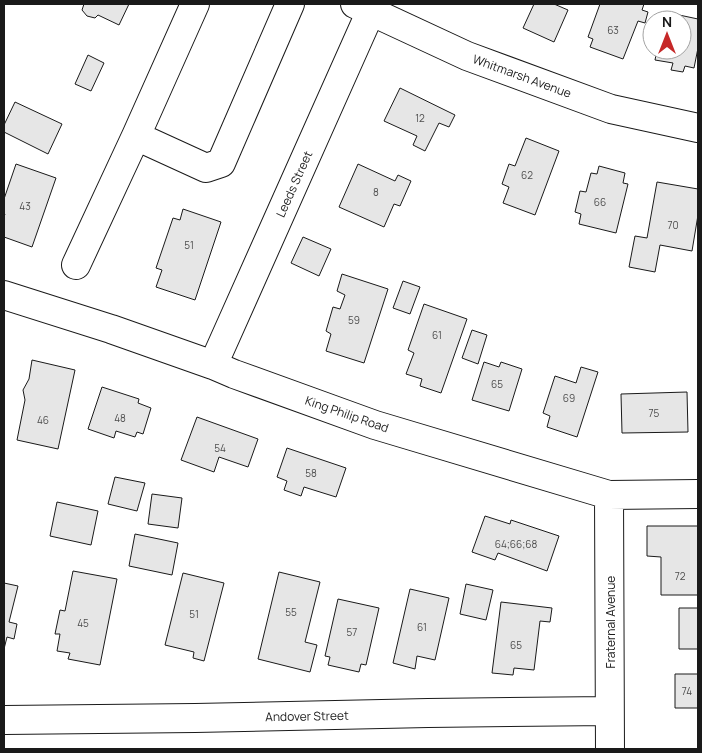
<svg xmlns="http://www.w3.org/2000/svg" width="702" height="753" font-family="Manrope,sans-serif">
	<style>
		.building { fill: #e6e6e6; stroke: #1a1a1a }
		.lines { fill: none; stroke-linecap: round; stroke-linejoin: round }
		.minor-casing { stroke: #1a1a1a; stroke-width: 30 }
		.minor { stroke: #fff; stroke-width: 28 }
		.labels { text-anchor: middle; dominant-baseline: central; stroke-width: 4; stroke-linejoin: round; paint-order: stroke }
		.number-label { font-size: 10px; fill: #4d4d4d }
		.street-label { font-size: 12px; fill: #1a1a1a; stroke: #fff }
	</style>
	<rect width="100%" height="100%" fill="#fff"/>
	<path class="building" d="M84 4H129L119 25 98 15 95 18 87 16 82 10Z
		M534 4H554L568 10 554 42 523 28Z
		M600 4H644L642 10 648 12 645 23 638 21 623 59 590 47 593 39 588 37Z
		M665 12 698 19V48L694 68 685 66 683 72 671 70 673 63 655 60 657 50H682V20H663Z
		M88 55 104 63 91 91 75 84Z
		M400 88 455 115 449 127 439 123 425 151 413 145 417 136 384 121Z
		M15 102 62 124 48 154 4 132V125Z
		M526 138 559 151 535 215 503 203 509 187 502 184 509 164 515 166Z
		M16 164 56 178 32 247 4 237V217L5 214H4V199Z
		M358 164 395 181 398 175 411 181 400 206 394 204 384 227 339 207Z
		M599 166 625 173 623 183 628 184 616 233 579 224 581 214 575 212 580 191 586 192 591 173 597 174Z
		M657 182 698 189V215L692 251 660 245 655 272 629 267 635 236 647 238Z
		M183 209 221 222 195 300 156 287 162 270 156 268 173 218 180 220Z
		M303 237 331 249 319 276 291 263Z
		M342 274 388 289 364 363 326 351 331 334 326 331 333 307 340 309 345 295 337 291Z
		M403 281 420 287 410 314 393 308Z
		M424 304 467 319 441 393 420 386 422 379 406 374 414 353 408 350Z
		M472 330 487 335 478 364 462 358Z
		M32 360 75 370 58 449 17 440 25 400 23 390 29 379Z
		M484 362 499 367 501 362 522 369 509 411 472 400Z
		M581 367 598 372 577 437 547 427 550 416 543 413 555 376 576 383Z
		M102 387 139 399 138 403 151 408 143 434 137 432 135 437 116 431 114 438 88 429Z
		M687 392 688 432 622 433 621 394Z
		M197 417 258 439 248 467 219 457 214 472 181 460Z
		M287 448 346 468 336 497 304 487 301 496 284 490 287 481 277 477Z
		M115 477 145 483 137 511 108 504Z
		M152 494 182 498 178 528 148 524Z
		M57 502 98 511 91 545 50 536Z
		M485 516 510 524 511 520 559 536 547 571 498 553 495 560 472 552Z
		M647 526H698V595H661V557L647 556Z
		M135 534 178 543 172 575 129 566Z
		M73 571 117 579 100 665 68 659 70 653 57 651 60 634H55L60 610 65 611Z
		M279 572 320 582 305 642 317 645 310 672 258 659Z
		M183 573 224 583 204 661 193 658 194 652 165 645Z
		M4 583 18 586 9 622 17 624 14 639 7 637 4 649Z
		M466 584 493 590 486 620 460 614Z
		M410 589 449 598 435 660 417 656 415 669 393 663Z
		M338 599 379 608 366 665 361 664 359 672 328 665 330 657 325 656Z
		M501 602 552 608 550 622 540 621 534 670 514 668 513 675 492 673Z
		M679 608H698V649H679Z
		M675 674H698V708H675Z"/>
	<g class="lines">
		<g class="minor-casing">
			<path id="minor" d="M355 4 467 56 611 109 698 128
				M136 136 195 4
				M76 265 136 136 206 168 221 163 290 4
				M4 295 111 329 213 365 234 374 375 425 609 495 698 494
				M213 365 374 4
				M609 495 610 749
				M4 720 195 718 428 713 609 711"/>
		</g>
		<use href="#minor" class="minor"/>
	</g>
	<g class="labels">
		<g class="number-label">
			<text x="613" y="30">63</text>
			<text x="420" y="118">12</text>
			<text x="527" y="175">62</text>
			<text x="376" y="192">8</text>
			<text x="600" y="202">66</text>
			<text x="25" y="206">43</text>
			<text x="673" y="225">70</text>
			<text x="189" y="245">51</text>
			<text x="354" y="320">59</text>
			<text x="437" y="335">61</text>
			<text x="497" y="384">65</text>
			<text x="569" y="398">69</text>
			<text x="654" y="413">75</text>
			<text x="120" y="418">48</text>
			<text x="43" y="420">46</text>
			<text x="220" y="448">54</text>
			<text x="311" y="473">58</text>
			<text x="516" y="544">64;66;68</text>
			<text x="680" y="576">72</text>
			<text x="291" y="612">55</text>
			<text x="194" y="614">51</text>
			<text x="83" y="623">45</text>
			<text x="422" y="627">61</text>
			<text x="352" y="632">57</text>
			<text x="516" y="645">65</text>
			<text x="687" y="691">74</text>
		</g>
		<g class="street-label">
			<text transform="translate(522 76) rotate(20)">Whitmarsh Avenue</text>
			<text transform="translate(294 184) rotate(-66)">Leeds Street</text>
			<text transform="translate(347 414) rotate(19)">King Philip Road</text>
			<text transform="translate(610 622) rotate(-90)">Fraternal Avenue</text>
			<text transform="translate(307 716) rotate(-1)">Andover Street</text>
		</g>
	</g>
	<rect width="702" height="753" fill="none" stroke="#1a1a1a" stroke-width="10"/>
	<g transform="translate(667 35)"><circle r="24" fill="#ffffff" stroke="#a3a3a3"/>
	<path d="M0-4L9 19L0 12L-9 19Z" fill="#c62828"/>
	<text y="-8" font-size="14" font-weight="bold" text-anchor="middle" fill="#1a1a1a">N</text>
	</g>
</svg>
